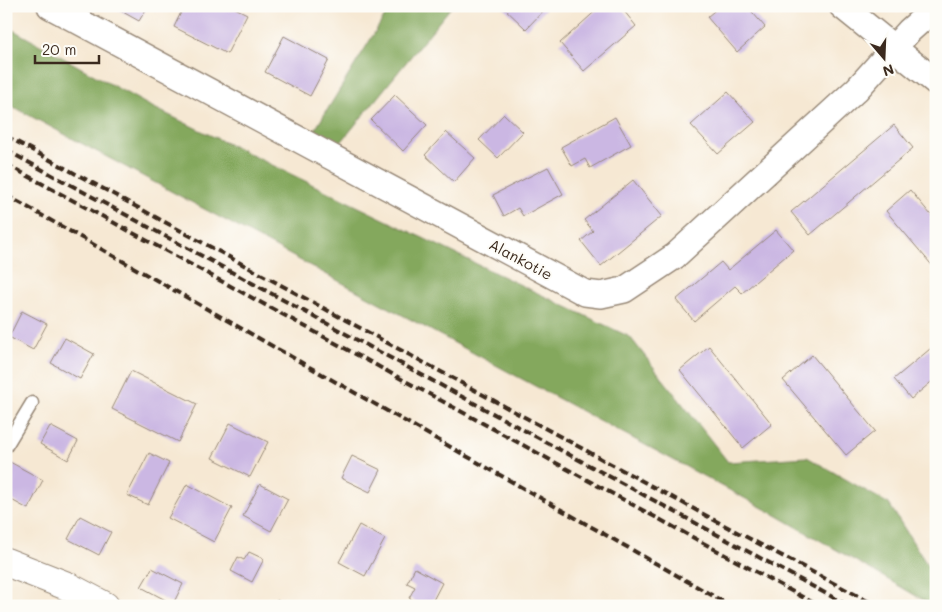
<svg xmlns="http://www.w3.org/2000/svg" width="942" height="612" font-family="Mali,sans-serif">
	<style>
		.forest { fill: #84a85d; stroke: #60693e }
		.building { fill: #cbb7e3 }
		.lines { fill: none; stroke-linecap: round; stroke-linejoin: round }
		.service-casing { stroke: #988978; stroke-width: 15 }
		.minor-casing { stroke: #988978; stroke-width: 28 }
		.tertiary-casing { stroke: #988978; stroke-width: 30 }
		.service { stroke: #fff; stroke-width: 12 }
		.minor { stroke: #fff; stroke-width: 25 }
		.tertiary { stroke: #fff; stroke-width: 28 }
		.rail { stroke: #3b2a1e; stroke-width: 4; stroke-dasharray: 8 4; stroke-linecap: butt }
		.labels { text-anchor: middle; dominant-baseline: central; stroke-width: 4; stroke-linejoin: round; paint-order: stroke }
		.street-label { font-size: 15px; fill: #3b2a1e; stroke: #fdfcf7 }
	</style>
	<rect width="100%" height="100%" fill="#fdfcf7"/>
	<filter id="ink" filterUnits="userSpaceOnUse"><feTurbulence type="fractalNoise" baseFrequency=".02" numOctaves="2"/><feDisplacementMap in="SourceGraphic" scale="10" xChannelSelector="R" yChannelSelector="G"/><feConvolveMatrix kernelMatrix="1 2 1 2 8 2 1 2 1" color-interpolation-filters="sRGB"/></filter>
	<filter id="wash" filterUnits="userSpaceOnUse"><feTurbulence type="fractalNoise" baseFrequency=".0096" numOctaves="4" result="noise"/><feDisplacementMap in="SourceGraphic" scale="20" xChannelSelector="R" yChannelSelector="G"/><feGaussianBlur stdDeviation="1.12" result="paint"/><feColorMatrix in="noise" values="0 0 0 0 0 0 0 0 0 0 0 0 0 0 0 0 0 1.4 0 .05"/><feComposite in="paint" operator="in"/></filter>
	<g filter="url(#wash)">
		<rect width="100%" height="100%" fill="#f6e8d3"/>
		<path class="forest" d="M391 6H452L338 146 313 133Z
			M6 26 148 105 485 268 630 337 728 462 807 457 889 504 933 574 932 605 776 515 6 103Z"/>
		<g id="blocks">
			<path class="building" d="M112 6H148L139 21Z
				M184 6H231L247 14 227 54 174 27Z
				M502 6H548L526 29Z
				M601 6H620L636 26 584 71 560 43Z
				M720 6H747L765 27 737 52 707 17Z
				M284 36 329 60 310 96 265 72Z
				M728 92 755 122 718 154 691 125Z
				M395 95 427 125 403 151 371 120Z
				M504 114 523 132 498 158 479 140Z
				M615 117 631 145 590 168 585 159 572 166 561 147Z
				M894 125 913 148 810 235 791 212Z
				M446 132 475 158 454 182 425 155Z
				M548 167 563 194 523 216 518 208 504 216 493 195Z
				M633 180 662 216 601 266 581 241 593 231 584 220Z
				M910 190 936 221V270L886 211Z
				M776 230 793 250 742 293 735 286 694 321 676 300 721 262 728 270Z
				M22 311 47 324 33 350 9 337Z
				M65 338 94 354 80 379 51 363Z
				M936 344V378L911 399 894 379Z
				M709 346 772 424 743 448 680 370Z
				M812 355 875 431 846 455 783 380Z
				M131 371 197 404 178 442 112 409Z
				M230 423 268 442 250 477 212 458Z
				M50 426 78 441 68 460 40 444Z
				M149 453 169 463 148 505 127 495Z
				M352 456 381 470 370 492 341 478Z
				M10 462 43 480 28 509 6 497V469Z
				M187 484 232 508 214 542 168 518Z
				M260 484 288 499 271 531 243 516Z
				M80 516 111 532 99 555 68 539Z
				M359 525 385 539 365 576 339 562Z
				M249 552 264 559 252 582 231 571 238 557 244 560Z
				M152 568 183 584 173 604 141 587Z
				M415 568 442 583 430 606H422L409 598 415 587 407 583Z
				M277 600 288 606H274Z"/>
		</g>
	</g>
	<g filter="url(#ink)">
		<use href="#blocks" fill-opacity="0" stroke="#988978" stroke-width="1"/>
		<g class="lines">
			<g class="service-casing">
				<path id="service" d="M6 446 32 403"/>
			</g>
			<g class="minor-casing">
				<path id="minor" d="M50 6 585 293 601 295 624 290 675 256 857 89 909 31 936 7
					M842 6 936 82"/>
			</g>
			<g class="tertiary-casing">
				<path id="tertiary" d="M6 562 67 586 105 606"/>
			</g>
			<use href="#service" class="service"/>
			<use href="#minor" class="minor"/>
			<use href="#tertiary" class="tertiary"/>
			<path class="rail" d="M6 136 716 521 877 606
				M6 150 849 606
				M6 164 819 606
				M6 195 731 606"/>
		</g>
	</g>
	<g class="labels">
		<g class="street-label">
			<text transform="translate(521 259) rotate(28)">Alankotie</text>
		</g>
	</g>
	<rect width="942" height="612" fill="none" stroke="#fdfcf7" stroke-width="25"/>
	<g transform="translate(884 58) rotate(161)" stroke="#fdfcf7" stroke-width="4" paint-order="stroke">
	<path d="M0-4L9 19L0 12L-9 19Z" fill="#3b2a1e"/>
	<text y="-8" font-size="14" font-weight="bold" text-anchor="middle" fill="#3b2a1e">N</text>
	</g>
	<path d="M35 55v8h64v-8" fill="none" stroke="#3b2a1e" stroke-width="2.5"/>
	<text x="42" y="55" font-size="15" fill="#3b2a1e" stroke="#fdfcf7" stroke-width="4" paint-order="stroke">20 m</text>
</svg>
